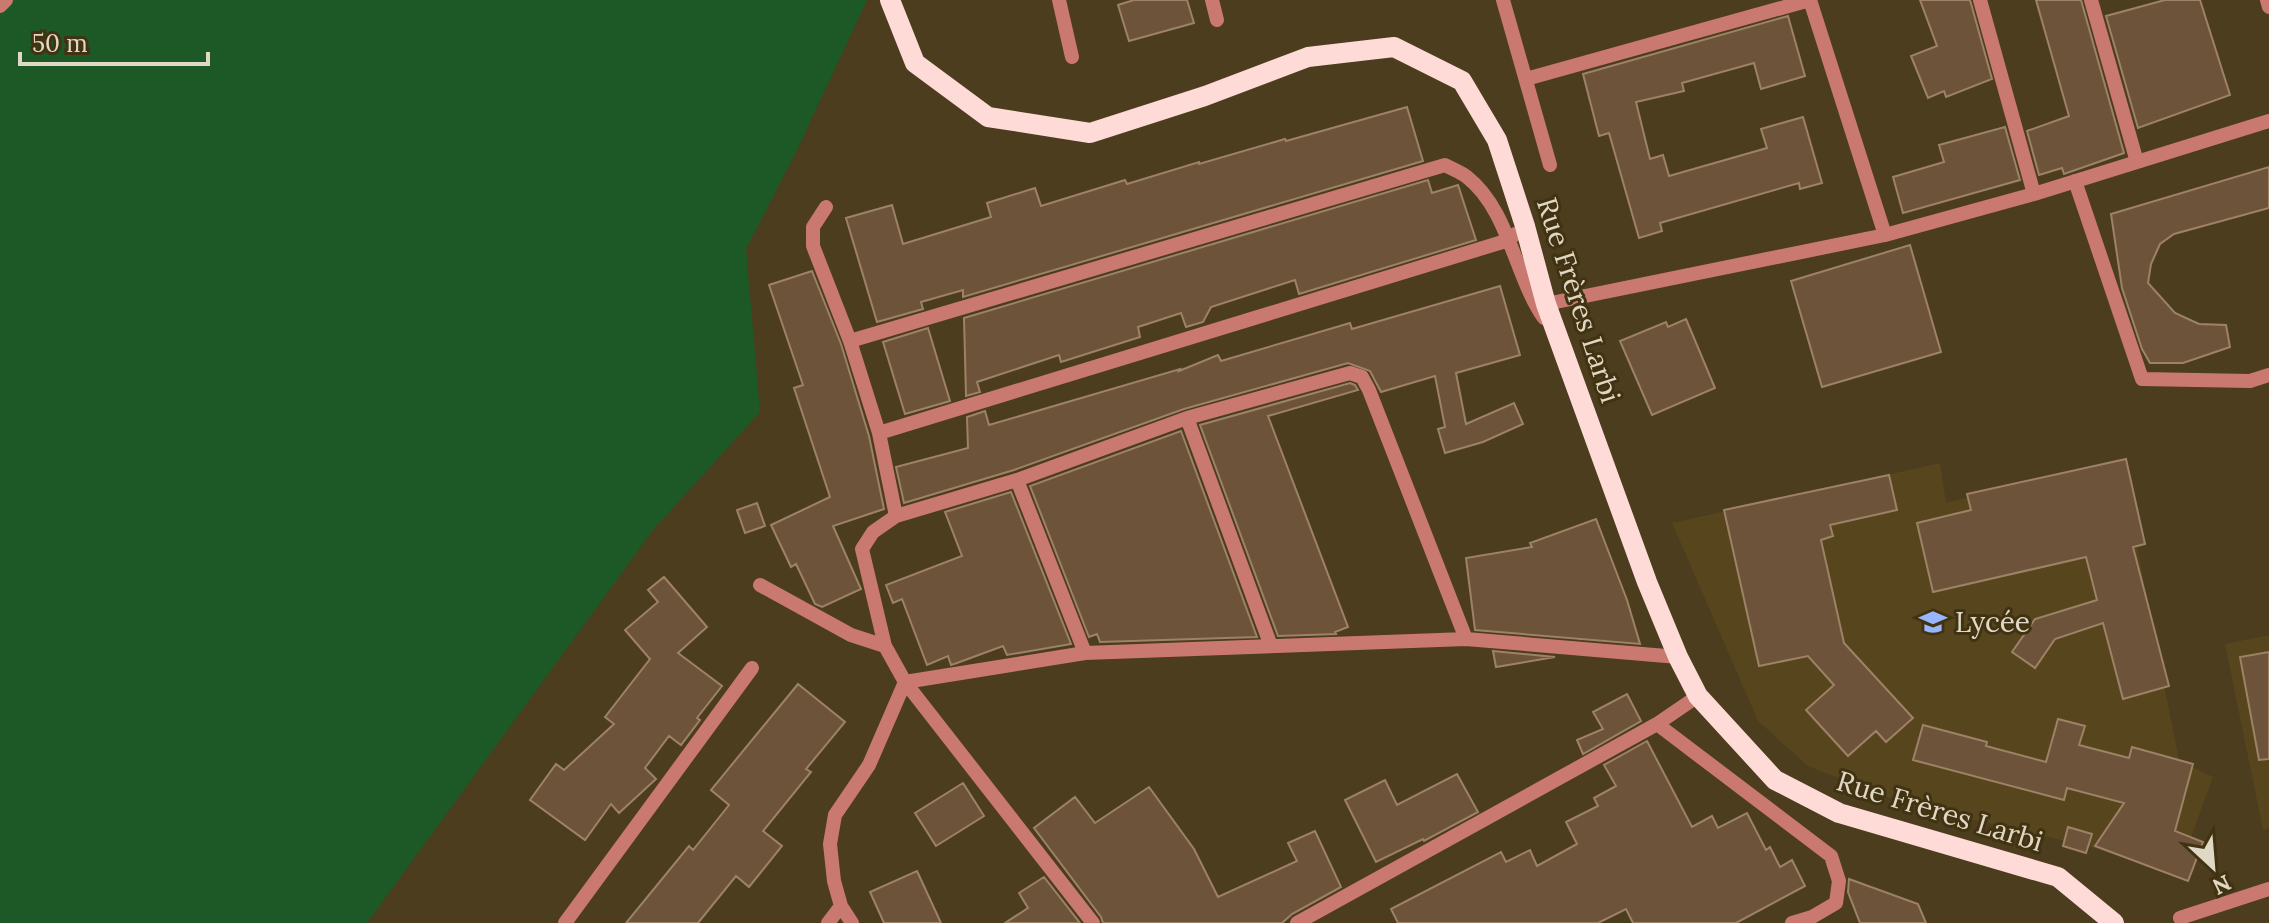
<svg xmlns="http://www.w3.org/2000/svg" width="2269" height="923" font-family="Lora,serif">
	<style>
		.built { fill: #57451d }
		.green { fill: #1d5926 }
		.building { fill: #6d5339; stroke: #9e8266; stroke-width: 2 }
		.lines { fill: none; stroke-linecap: round; stroke-linejoin: round }
		.minor { stroke: #ca7971; stroke-width: 14 }
		.major { stroke: #fedbd7; stroke-width: 20 }
		.labels { text-anchor: middle; dominant-baseline: central; stroke-width: 6; stroke-linejoin: round; paint-order: stroke }
		.street-label { font-size: 28px; fill: #e0d7c5; stroke: #413312 }
		.poi-label { font-size: 28px; fill: #e0d7c5; stroke: #413312; text-anchor: start }
	</style>
	<rect width="100%" height="100%" fill="#4b3d1d"/>
	<path class="built" d="M2120 460 2179 760 2213 777 2177 876 2091 847 1905 804 1808 766 1758 721 1672 523 1940 463 1946 503Z
		M2269 635V828L2263 830 2225 644Z"/>
	<path class="green" d="M0 0H867L797 150 746 249 760 412 653 530 367 923H0Z"/>
	<path class="building" d="M1134 0H1187L1194 23 1129 41 1118 5Z
		M1920 0H1970L1992 79 1946 97 1944 91 1928 98 1911 56 1937 46Z
		M2036 0H2081L2124 153 2064 174 2062 168 2039 175 2027 131 2069 116Z
		M2165 0H2200L2230 95 2138 128 2106 16Z
		M1788 16 1805 76 1761 89 1754 63 1682 83 1684 91 1636 102 1650 159 1663 155 1669 176 1767 148 1761 129 1803 117 1822 183 1800 189 1799 183 1660 223 1662 231 1639 238 1609 133 1599 136 1583 74Z
		M1407 107 1423 161 963 297V290L921 302 923 309 877 322 846 218 892 205 903 244 991 217 987 203 1035 188 1041 206 1125 180 1127 184 1199 162V164L1285 139 1286 141Z
		M2005 127 2020 180 1903 213 1893 177 1944 162 1939 145Z
		M2269 167V208L2174 234 2160 244 2151 264 2148 283 2175 313 2199 324 2226 325 2230 347 2183 363H2150L2142 349 2122 288 2111 214Z
		M1428 180 1432 193 1458 185 1476 240 1299 294 1295 280 1211 307 1203 322 1186 327 1181 313 1138 327 1140 337 1061 362 1059 355 977 382 980 392 966 396 964 318Z
		M1910 245 1941 352 1822 387 1791 281Z
		M812 271 841 344 869 436 884 509 833 526 861 589 822 607 815 604 796 564 791 567 771 525 830 497 794 388 803 385 769 285Z
		M1500 286 1520 355 1456 373 1466 424 1514 403 1523 424 1483 442 1445 453 1438 429 1445 427 1435 376 1381 392 1370 371 1348 363 1184 409 1014 470 904 503 896 467 968 448 967 417 985 411 989 425 1180 369 1179 371 1218 355 1221 361 1350 323 1352 329Z
		M1686 319 1715 388 1652 415 1620 341 1666 322 1668 327Z
		M928 328 950 401 905 414 883 342Z
		M1350 383 1355 385 1358 390 1268 416 1348 627 1335 632 1336 634 1278 636 1200 425Z
		M1181 431 1257 637 1100 642 1097 634 1089 637 1030 486Z
		M2126 459 2145 544 2133 547 2169 686 2123 699 2103 623 2055 639 2035 668 2012 652 2035 619 2097 600 2086 557 1933 592 1917 523 1971 510 1967 494Z
		M1889 475 1897 510 1830 525 1833 536 1821 540 1844 643 1913 718 1886 742 1876 731 1848 756 1806 710 1834 685 1808 656 1759 666 1724 510Z
		M1011 492 1071 644 1007 655 1003 646 957 663 951 665 948 656 927 665 902 599 893 603 886 585 962 556 945 512Z
		M757 503 765 526 745 533 737 510Z
		M1596 519 1627 600 1640 644 1475 630 1466 558 1532 547 1530 543Z
		M664 577 707 627 678 653 722 686 697 718 700 720 681 745 669 736 645 768 656 779 619 813 611 804 585 840 530 800 556 764 564 770 614 724 605 717 650 659 625 630 658 602 648 590Z
		M1493 651 1555 657 1496 667Z
		M2269 652V759L2259 760 2240 657Z
		M798 684 845 722 806 769 811 772 763 831 782 846 749 887 736 876 698 923H626L689 846 693 850 729 805 711 790Z
		M1627 694 1641 721 1583 754 1577 740 1603 729 1593 712Z
		M2058 719 2085 726 2079 745 2129 758 2132 747 2193 764 2175 831 2203 842 2188 881 2095 846 2124 803 2067 788 2064 800 1913 760 1923 725 1987 742 1986 746 2046 762Z
		M1647 741 1692 827 1712 816 1718 828 1747 813 1766 850 1770 847 1780 867 1792 860 1805 886 1736 923H1633L1626 909 1598 923H1398L1391 909 1501 852 1506 862 1530 850 1537 866 1577 844 1566 822 1598 806 1594 798 1616 786 1604 765Z
		M1457 774 1478 812 1424 841 1423 839 1376 862 1345 800 1385 780 1397 805Z
		M963 783 984 816 936 846 915 813Z
		M1149 787 1194 849 1218 897 1297 861 1288 843 1315 831 1341 887 1292 914 1282 923H1103L1101 917 1034 828 1075 797 1095 823Z
		M2068 827 2092 834 2086 853 2063 846Z
		M917 871 941 923H884L870 892Z
		M1044 877 1080 923H1005L1028 908 1019 893Z
		M1849 879 1918 904 1926 923H1860L1848 892Z"/>
	<g class="lines">
		<path class="minor" d="M1059 0 1072 57
			M1212 0 1217 20
			M1503 0 1550 165
			M1980 0 2034 194
			M2091 0 2137 162
			M2267 0 2269 7
			M0 6 6 0
			M1526 79 1810 0 1885 235
			M2075 181 2142 379 2250 381 2269 375
			M826 207 813 227V246L850 341 879 433 896 516
			M1546 304 1885 235 2034 194 2269 121
			M850 341 1445 165C1452 169 1461 172 1467 177 1509 210 1515 277 1544 318
			M1187 418 1271 646
			M879 433 1509 240 1515 234
			M1017 480 1085 653
			M760 585 851 635 885 646
			M1466 639 1369 390 1362 377 1350 373 1187 418 1017 480 896 516 873 532 862 549 885 646 905 682 1085 653 1466 639 1678 657
			M1657 724 1698 696
			M841 906 852 923
			M2180 918 2269 889
			M565 923 752 668
			M828 923 841 906 834 881 830 844 835 815 869 765 905 682 1093 923
			M1297 923 1657 724 1831 856 1839 881 1836 903 1812 917 1792 923"/>
		<path class="major" d="M890 0 915 63 988 117 1090 133 1205 96 1308 57 1394 47 1462 81 1497 140 1525 226 1546 304 1647 582 1678 657 1698 696 1775 780 1839 813 2058 877 2114 923"/>
	</g>
	<defs>
		<g id="school-bare" transform="scale(2.16)"><path d="M0-5L7-2L0 1L-7-2ZM-4 1L0 2.5L4 1V4Q0 6-4 4Z" fill="#97b6fd" stroke="#413312" stroke-width="2.5" paint-order="stroke"/></g>
	</defs>
	<g fill-rule="evenodd">
		<use href="#school-bare" x="1933" y="622"/>
	</g>
	<g class="labels">
		<g class="street-label">
			<text transform="translate(1579 300) rotate(72)">Rue Frères Larbi</text>
			<text transform="translate(1940 811) rotate(17)">Rue Frères Larbi</text>
		</g>
		<g class="poi-label">
			<text x="1955" y="622">Lycée</text>
		</g>
	</g>
	<g transform="translate(2213 867) rotate(154)" stroke="#413312" stroke-width="6" paint-order="stroke">
	<path d="M0-6L14 30L0 20L-14 30Z" fill="#e0d7c5"/>
	<text y="-12" font-size="22" font-weight="bold" text-anchor="middle" fill="#e0d7c5">N</text>
	</g>
	<path d="M20 52v12h188v-12" fill="none" stroke="#e0d7c5" stroke-width="4"/>
	<text x="32" y="52" font-size="24" fill="#e0d7c5" stroke="#413312" stroke-width="6" paint-order="stroke">50 m</text>
</svg>
